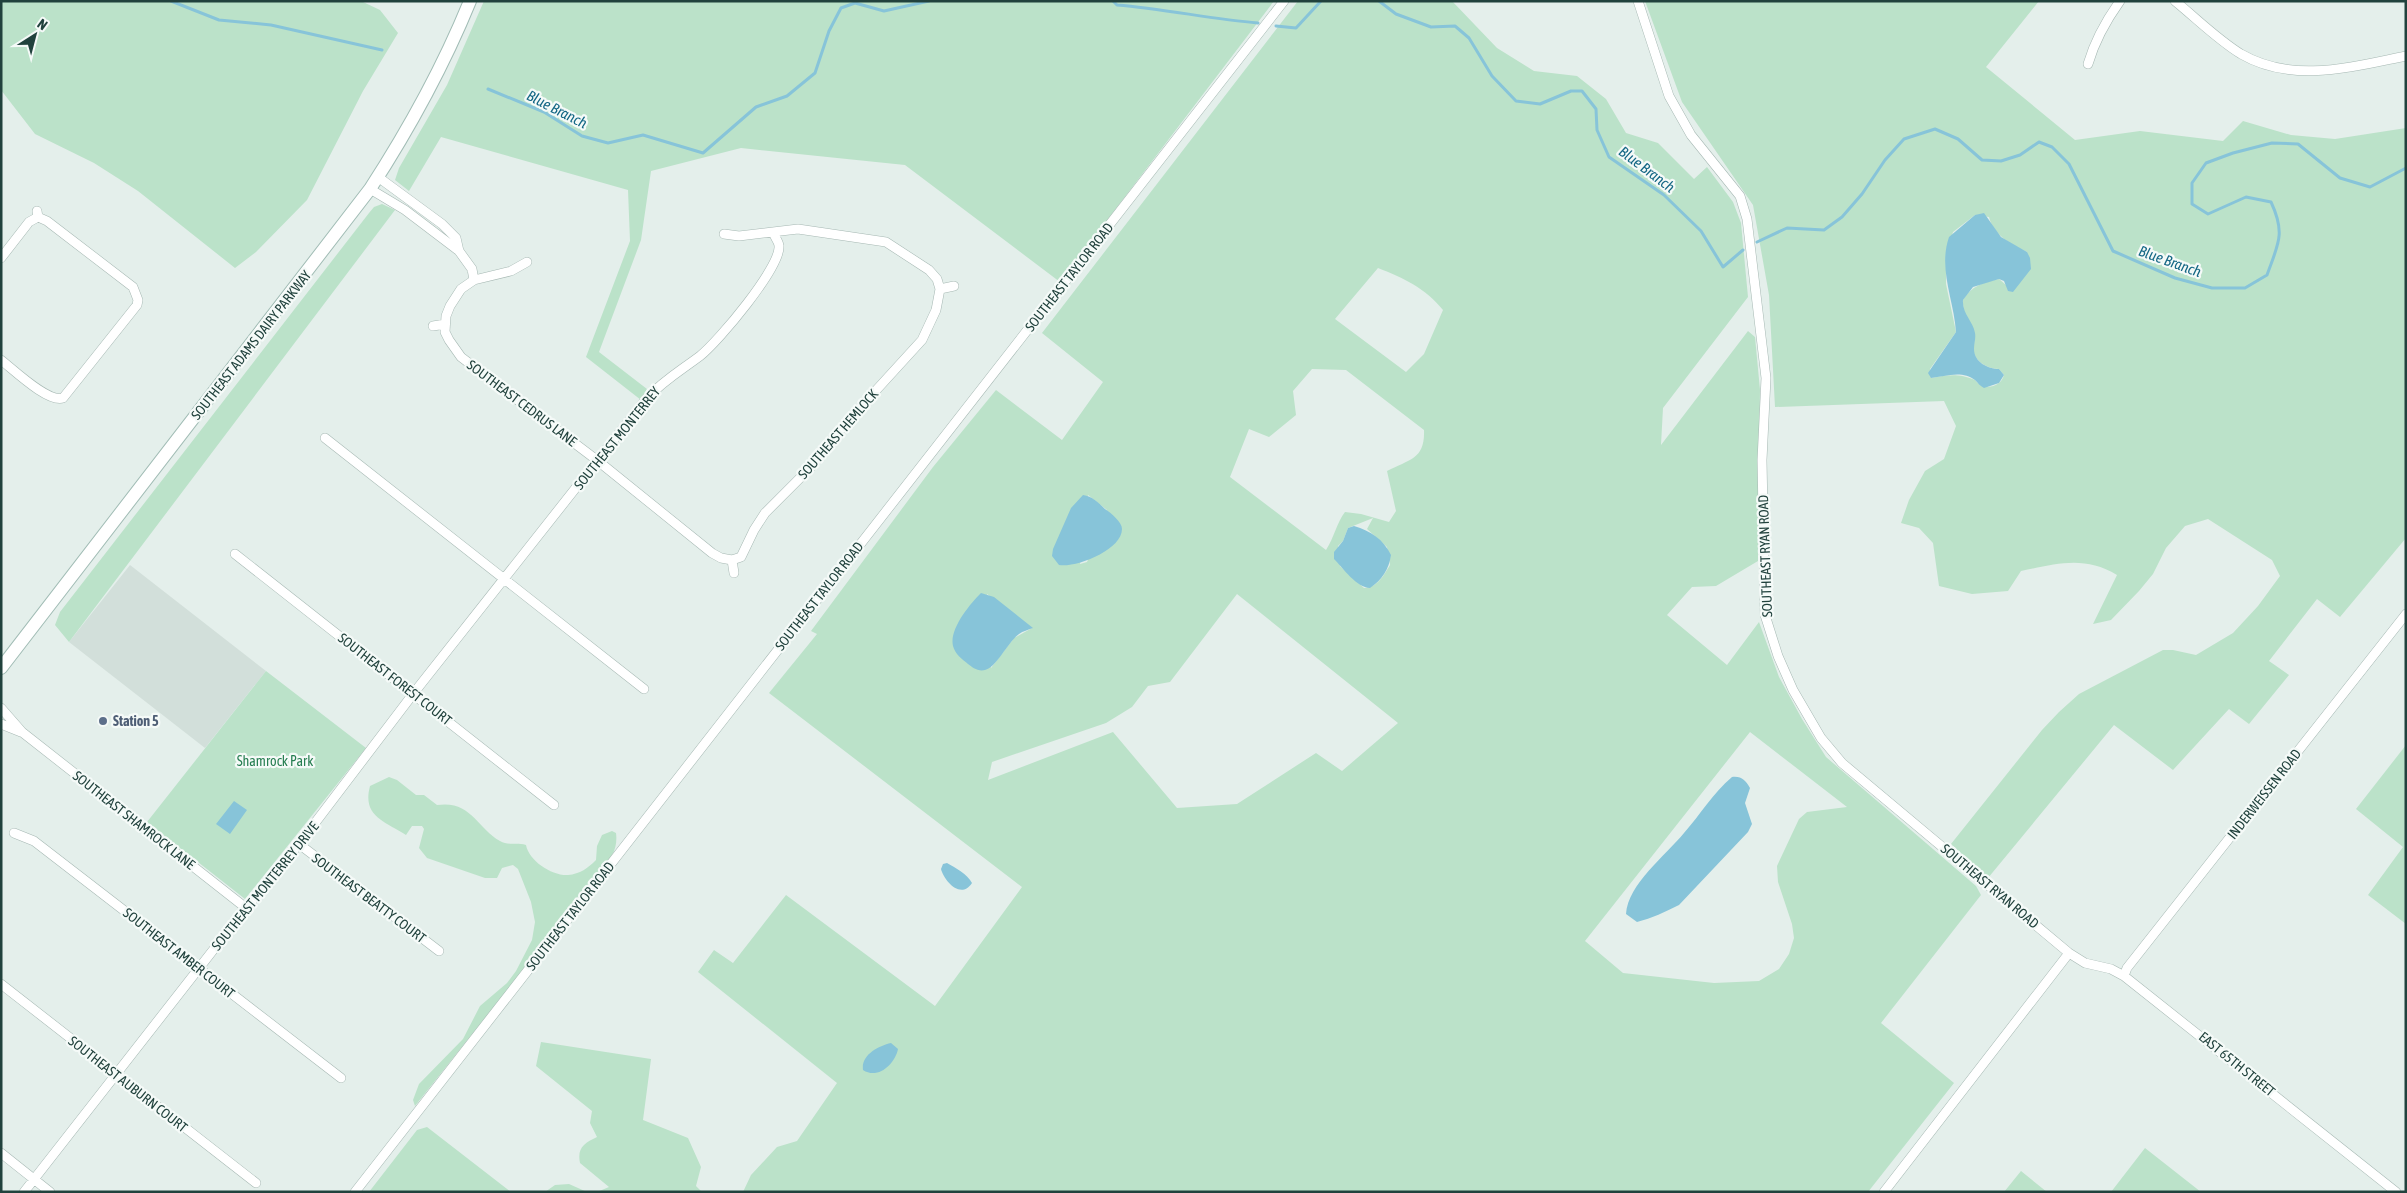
<svg xmlns="http://www.w3.org/2000/svg" width="2407" height="1193" font-family="'Asap Condensed',sans-serif">
	<style>
		.built { fill: #d2dfda }
		.green { fill: #bbe2c9; fill-rule: evenodd }
		.water { fill: #87c4d9 }
		.lines { fill: none; stroke-linecap: round; stroke-linejoin: round }
		.stream { stroke: #87c4d9; stroke-width: 3 }
		.street-casing { stroke: #a6b8b3; stroke-width: 10 }
		.secondary-casing { stroke: #a1bcb5; stroke-width: 14 }
		.street { stroke: #fff; stroke-width: 9 }
		.secondary { stroke: #fff; stroke-width: 12 }
		.service-dot { fill: #5c6f8a; stroke: #f5faf8; stroke-width: 2 }
		.labels { text-anchor: middle; dominant-baseline: central; stroke-width: 4.5; stroke-linejoin: round; paint-order: stroke }
		.street-label { font-size: 14px; fill: #21423d; stroke: #f5faf8 }
		.service-label { font-size: 14px; font-weight: bold; fill: #4e5e75; stroke: #f5faf8; text-anchor: start }
		.park-label { font-size: 14px; fill: #267e51; stroke: #f5faf8 }
		.water-label { font-size: 15px; font-style: italic; fill: #146785; stroke: #f5faf8 }
	</style>
	<rect width="100%" height="100%" fill="#e4efeb"/>
	<path class="built" d="M130 565 266 671 205 748 69 642Z"/>
	<path class="green" d="M1 1H361L380 10 398 33 363 91 307 200 256 252 235 268 138 191 94 163 35 134 1 90Z
		M484 1H1274L1060 282 905 165 741 148 651 171 641 240 599 352 647 389 641 400 586 357 630 241 628 190 441 137 409 191 395 180 399 168 447 85Z
		M1298 1H1452L1497 48 1534 71 1577 76 1606 99 1626 133 1658 143 1694 179 1707 167 1733 202 1741 223 1748 297 1663 408 1661 445 1748 331 1755 337 1760 390 1758 561 1716 586 1692 587 1667 615 1727 665 1759 622 1779 677 1802 719 1826 757 1976 886 1981 895 1881 1023 1954 1083 1868 1192H743L751 1175 777 1147 797 1141 837 1083 698 972 714 950 733 963 786 895 935 1006 1022 887 769 693 817 634 811 631 933 467 996 390 1062 440 1103 382 1042 333ZM1378 268C1404 278 1425 288 1443 310L1424 354 1406 372 1335 319ZM1312 369 1346 370 1424 430C1425 459 1410 459 1387 471L1396 511 1389 522 1361 514 1345 512C1337 522 1334 538 1326 550L1230 477 1249 429 1269 437 1296 415 1293 391ZM1088 495 1107 510 1087 562 1080 564ZM1373 518 1367 529 1387 547 1390 565C1384 575 1377 588 1364 588L1340 566 1338 546 1343 541 1348 528ZM987 594 1032 628 1014 638 991 668ZM1237 594 1398 723 1342 771 1316 753 1237 804 1177 808 1113 732 988 780 992 762 1106 723 1132 707 1148 686 1170 682ZM1750 732 1847 807 1807 812 1799 819 1777 866 1778 882 1792 924 1794 938 1789 954 1779 969 1759 981 1714 983 1623 973 1585 941Z
		M1645 1H2039L1986 67 2075 140 2140 131 2223 141 2243 121 2291 135 2335 139 2406 128V538L2340 617 2317 599 2269 661 2289 675 2249 724 2229 709 2173 770 2114 725 1988 878 1951 844 2042 730 2059 712 2079 694 2163 650H2173L2196 655 2233 633 2258 606 2280 576 2272 560 2208 519 2185 526 2166 548 2153 574 2139 591 2111 620 2093 624 2117 575C2084 555 2056 564 2021 571L2008 591 1972 594 1939 586 1933 543 1919 528 1901 523 1909 500 1925 471 1944 459 1956 426 1944 401 1775 407 1769 295 1753 205 1682 102ZM1975 215 1989 217C1994 236 2011 244 2027 252L2006 285 1999 279C1984 282 1971 286 1963 300 1962 314 1970 325 1974 338 1975 343 1973 348 1974 353 1977 363 1989 369 1999 369L2004 375C2000 389 1982 390 1975 380 1958 373 1948 375 1931 378L1930 369 1956 332 1946 284V257L1953 232Z
		M382 204 395 210 69 642 55 625 60 612 369 213 374 207Z
		M266 671 366 748 245 899 147 822Z
		M2406 745V924L2368 895 2403 847 2356 809Z
		M389 777 397 780 416 795H424L437 805C471 800 477 828 500 841 508 846 517 842 526 845 529 861 552 876 568 875 580 874 588 868 596 860L597 846 602 835 612 831 616 833C617 840 616 849 612 855 602 872 588 884 576 899 525 970 469 1037 415 1106L413 1100 419 1084 463 1039 480 1006 507 983 516 971 532 940 535 922 531 902 518 869 513 865 502 868 497 878H485L427 858 419 848 424 829 422 826H412L406 835C384 821 362 816 370 786Z
		M541 1042 651 1059 643 1120 688 1138 701 1167 696 1186 702 1192H597L609 1187 580 1163C577 1148 584 1143 597 1137L590 1123 592 1111 536 1066Z
		M427 1127 511 1192H512H369L417 1130Z
		M2145 1148 2201 1192H2111Z
		M2021 1171 2047 1192H2004Z
		M569 1184 587 1192H545L555 1185Z"/>
	<path class="water" d="M1984 213 2001 237 2027 252 2030 258 2031 269 2013 292 2008 291 2004 281 1999 279 1973 287 1963 300C1962 314 1973 321 1975 333 1976 338 1974 344 1974 349 1974 362 1988 369 1999 369L2004 375 1999 383 1984 388C1980 386 1978 383 1975 380 1963 370 1945 376 1931 378L1928 373 1956 332C1954 300 1938 269 1949 237L1975 215Z
		M1083 495C1092 496 1099 503 1105 509 1111 513 1122 522 1122 529 1122 550 1076 568 1059 565L1052 556 1053 549 1071 508Z
		M1354 526C1371 531 1383 539 1391 555 1389 569 1382 580 1370 588 1357 588 1343 568 1334 559V552L1343 541 1348 528Z
		M981 593 994 597 1033 628C1028 630 1023 631 1019 634 1008 642 996 668 985 670 978 672 972 667 968 664 962 659 955 654 953 646 949 629 970 604 981 593Z
		M1732 777C1742 776 1745 780 1750 788L1745 803 1752 824 1748 832 1679 905C1665 912 1652 918 1637 922L1626 914C1628 884 1666 855 1684 833 1700 815 1713 793 1732 777Z
		M234 801 247 810 230 834 216 824Z
		M947 863C956 868 967 874 972 883 961 900 944 881 941 869L943 864Z
		M891 1043 898 1049C895 1064 878 1080 863 1070 861 1055 878 1046 891 1043Z"/>
	<g class="lines">
		<path class="stream" d="M171 1 219 20 271 25 382 50
			M1113 1 1117 5C1165 9 1211 19 1258 23
			M1379 1 1396 14 1431 27 1455 26 1469 38 1492 76 1516 101 1540 104 1571 91H1582L1596 109 1597 130 1609 157 1664 195 1701 231 1723 267 1743 250
			M1276 26 1296 28 1321 1
			M488 89 544 112 582 136 608 143 643 135 703 153 756 107 787 96 815 73 829 31 841 8 855 3 884 11 929 1
			M1757 242 1787 228 1824 230 1842 217 1862 194 1885 160 1904 139 1935 129 1958 139 1982 160 2001 161 2020 155 2039 142 2052 147 2069 164 2113 251 2175 278 2212 288H2245L2267 275C2278 244 2286 234 2271 202L2246 197 2208 214 2192 204V183L2206 163 2233 153 2272 143 2298 144 2340 178 2370 187 2406 168"/>
		<g class="street-casing">
			<path id="street" d="M1638 1 1669 96 1691 135 1740 196 1747 219 1766 378 1762 460 1765 615 1778 656 1793 690 1821 738 1842 763 2069 953 2085 963 2111 969 2124 976 2396 1192
				M2175 1C2196 18 2218 40 2241 54 2293 84 2351 67 2406 56
				M2088 64C2095 40 2105 22 2120 1
				M378 177 442 224 456 238 459 251 472 269 474 280
				M370 189 405 210 459 251
				M724 234 739 236 798 229 886 242 929 270 937 279 940 289
				M1 258 29 222 38 217
				M527 262 511 271 474 280 461 289 450 306 446 316 445 332 449 340 461 357 598 461 712 553 721 558 732 560
				M940 289 954 286
				M433 326 445 324
				M1 360C14 370 48 403 63 398L137 305 138 300 133 287 47 221 38 217 37 211
				M325 438 644 689
				M235 554 554 805
				M732 560 741 557 754 530 765 513 812 466 838 432 922 340 936 310 940 289
				M732 560 734 573
				M1 708 22 732 246 908
				M1 724 21 732
				M14 833 34 841 341 1078
				M299 844 439 951
				M2124 976 2127 968 2406 614
				M1 984 256 1183
				M1 1153 50 1192
				M24 1192 246 908 299 844 413 694 646 399C664 380 680 371 700 356 718 342 781 267 779 246 779 242 774 236 773 232
				M355 1192 1284 1
				M1884 1192 2069 953"/>
		</g>
		<g class="secondary-casing">
			<path id="secondary" d="M1 668 370 189C409 129 443 67 470 1"/>
		</g>
		<use href="#street" class="street"/>
		<use href="#secondary" class="secondary"/>
	</g>
	<circle class="service-dot" cx="103" cy="721" r="5"/>
	<g class="labels">
		<g class="street-label">
			<text transform="translate(1069 277) rotate(-52)">SOUTHEAST TAYLOR ROAD</text>
			<text transform="translate(251 345) rotate(-52)">SOUTHEAST ADAMS DAIRY PARKWAY</text>
			<text transform="translate(522 403) rotate(37)">SOUTHEAST CEDRUS LANE</text>
			<text transform="translate(838 434) rotate(-49)">SOUTHEAST HEMLOCK</text>
			<text transform="translate(617 438) rotate(-51)">SOUTHEAST MONTERREY</text>
			<text transform="translate(1765 556) rotate(-92)">SOUTHEAST RYAN ROAD</text>
			<text transform="translate(819 596) rotate(-52)">SOUTHEAST TAYLOR ROAD</text>
			<text transform="translate(395 679) rotate(38)">SOUTHEAST FOREST COURT</text>
			<text transform="translate(2264 794) rotate(-52)">INDERWEISSEN ROAD</text>
			<text transform="translate(134 820) rotate(38)">SOUTHEAST SHAMROCK LANE</text>
			<text transform="translate(265 886) rotate(-51)">SOUTHEAST MONTERREY DRIVE</text>
			<text transform="translate(1990 886) rotate(40)">SOUTHEAST RYAN ROAD</text>
			<text transform="translate(369 898) rotate(37)">SOUTHEAST BEATTY COURT</text>
			<text transform="translate(570 916) rotate(-52)">SOUTHEAST TAYLOR ROAD</text>
			<text transform="translate(179 953) rotate(38)">SOUTHEAST AMBER COURT</text>
			<text transform="translate(2237 1064) rotate(39)">EAST 65TH STREET</text>
			<text transform="translate(128 1084) rotate(38)">SOUTHEAST AUBURN COURT</text>
		</g>
		<g class="service-label">
			<text x="113" y="721">Station 5</text>
		</g>
		<g class="park-label">
			<text x="275" y="761">Shamrock Park</text>
		</g>
		<g class="water-label">
			<text transform="translate(557 109) rotate(27)">Blue Branch</text>
			<text transform="translate(1647 169) rotate(37)">Blue Branch</text>
			<text transform="translate(2170 261) rotate(20)">Blue Branch</text>
		</g>
	</g>
	<rect width="2407" height="1193" fill="none" stroke="#21423d" stroke-width="5"/>
	<g transform="translate(35 35) rotate(36)" stroke="#f5faf8" stroke-width="4" paint-order="stroke">
	<path d="M0-4L9 19L0 12L-9 19Z" fill="#21423d"/>
	<text y="-8" font-size="14" font-weight="bold" text-anchor="middle" fill="#21423d">N</text>
	</g>
</svg>
